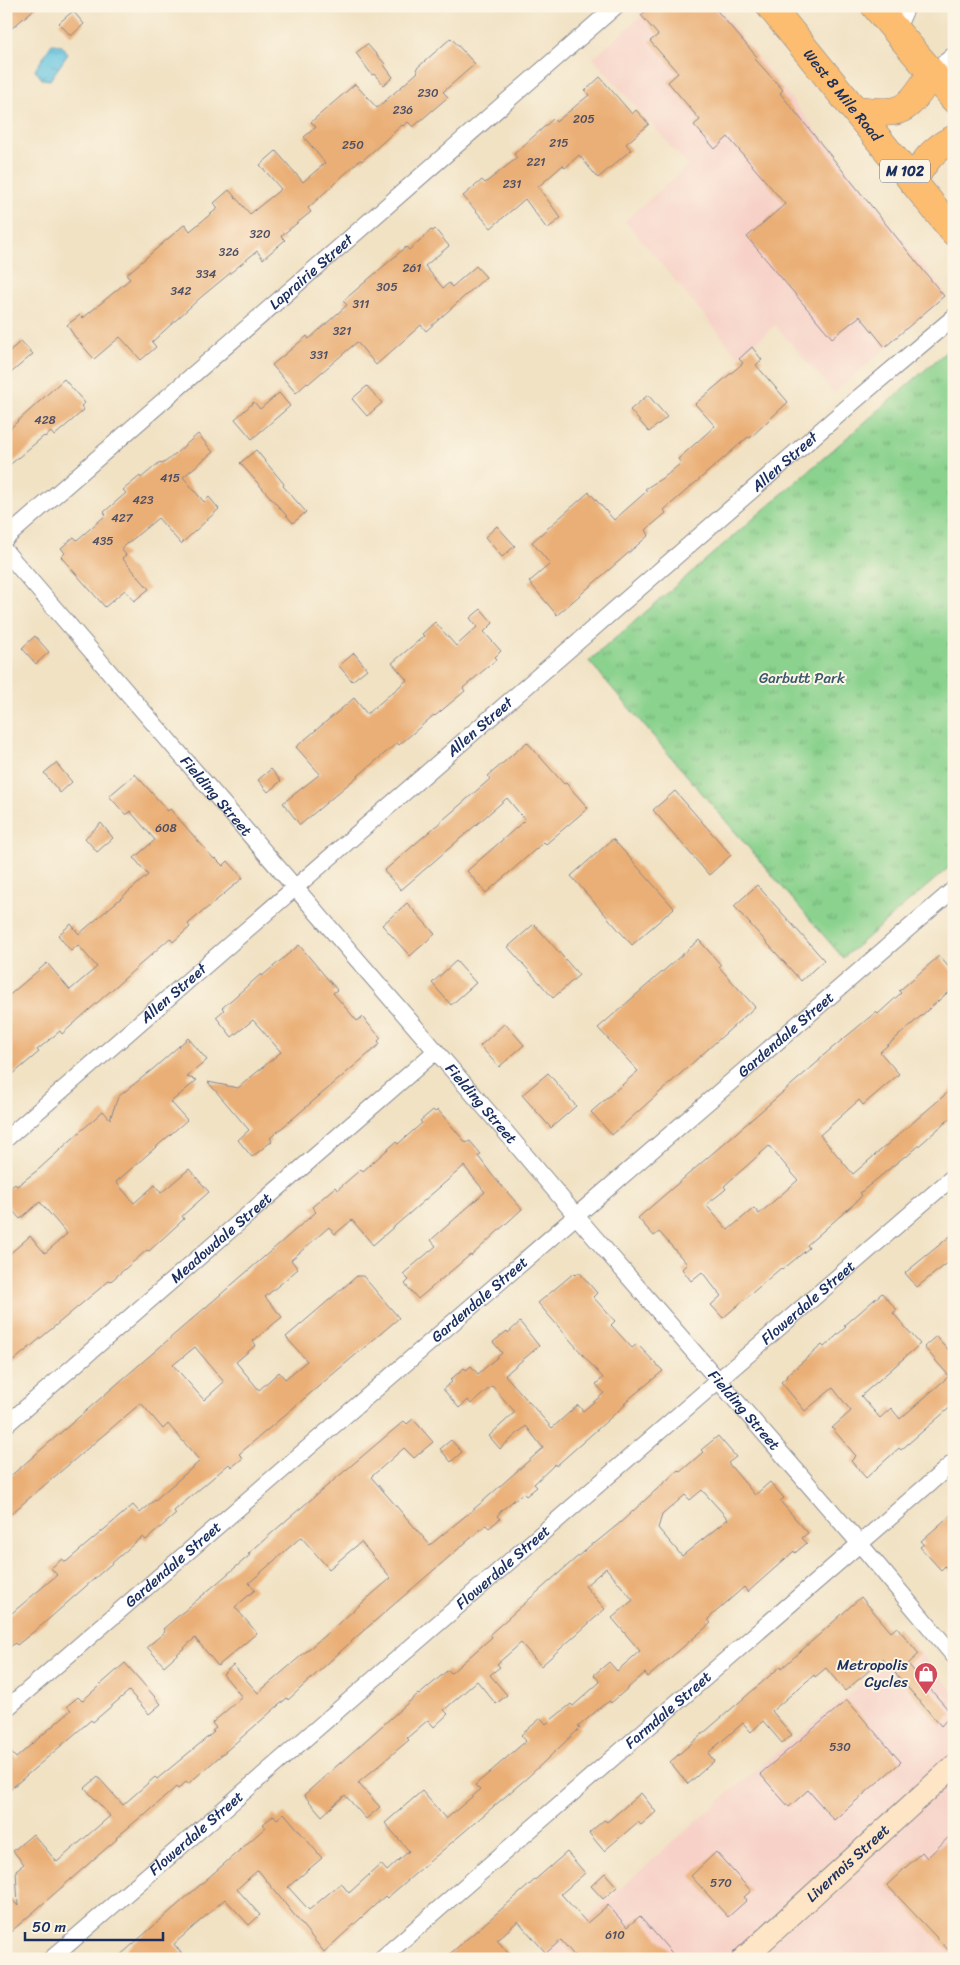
<svg xmlns="http://www.w3.org/2000/svg" width="960" height="1965" font-family="Sriracha,sans-serif">
	<style>
		.built { fill: #f7d1c7 }
		.grass { fill: url(#grass-tufts); stroke: #528076 }
		.water { fill: url(#water-ripples); stroke: #3e7a9f }
		.building { fill: #eaaf76; fill-rule: evenodd }
		.lines { fill: none; stroke-linecap: round; stroke-linejoin: round }
		.street-casing { stroke: #868891; stroke-width: 18 }
		.secondary-casing { stroke: #868891; stroke-width: 24 }
		.highway-casing { stroke: #868891; stroke-width: 29 }
		.street { stroke: #fff; stroke-width: 16 }
		.secondary { stroke: #fee5c5; stroke-width: 22 }
		.highway { stroke: #fcbd6f; stroke-width: 28 }
		.labels { text-anchor: middle; dominant-baseline: central; stroke-width: 4; stroke-linejoin: round; paint-order: stroke }
		.number-label { font-size: 12px; fill: #4f4f64 }
		.shield { fill: #fcf5e5; stroke: #5e6a86; stroke-width: 1 }
		.shield-label { font-size: 14px; font-weight: bold; fill: #1b2f5e }
		.street-label { font-size: 15px; fill: #1b2f5e; stroke: #fcf5e5 }
		.park-label { font-size: 15px; fill: #37586a; stroke: #fcf5e5 }
		.poi-label { font-size: 15px; fill: #1b2f5e; stroke: #fcf5e5; text-anchor: end }
	</style>
	<defs>
		<pattern id="grass-tufts" width="24" height="20" patternUnits="userSpaceOnUse" patternTransform="scale(1.25)"><rect width="24" height="20" fill="#8ad28d"/><path d="M3 7l-1-3M5 7V3M7 7l1-3M15 17l-1-3M17 17v-4M19 17l1-3" fill="none" stroke="#70ab76"/></pattern>
		<pattern id="water-ripples" width="26" height="14" patternUnits="userSpaceOnUse" patternTransform="scale(1.25)"><rect width="26" height="14" fill="#62c4e0"/><path d="M2 4q2-2 4 0t4 0M15 11q2-2 4 0t4 0" fill="none" stroke="#50a0b9"/></pattern>
	</defs>
	<rect width="100%" height="100%" fill="#fcf5e5"/>
	<filter id="ink" filterUnits="userSpaceOnUse"><feTurbulence type="fractalNoise" baseFrequency=".02" numOctaves="2"/><feDisplacementMap in="SourceGraphic" scale="10" xChannelSelector="R" yChannelSelector="G"/><feConvolveMatrix kernelMatrix="1 2 1 2 8 2 1 2 1" color-interpolation-filters="sRGB"/></filter>
	<filter id="wash" filterUnits="userSpaceOnUse"><feTurbulence type="fractalNoise" baseFrequency=".0096" numOctaves="4" result="noise"/><feDisplacementMap in="SourceGraphic" scale="20" xChannelSelector="R" yChannelSelector="G"/><feGaussianBlur stdDeviation="1.12" result="paint"/><feColorMatrix in="noise" values="0 0 0 0 0 0 0 0 0 0 0 0 0 0 0 0 0 1.4 0 .05"/><feComposite in="paint" operator="in"/></filter>
	<g filter="url(#wash)">
		<rect width="100%" height="100%" fill="#f1e2c4"/>
		<path class="built" d="M632 6H717L947 295 834 393 775 325 739 357 625 221 688 166 593 58 641 17Z
			M909 1640 954 1692V1959H540L723 1798 861 1684Z"/>
		<path class="grass" d="M954 345V863L843 958 589 661Z"/>
		<path class="water" d="M52 44 61 45 68 54 50 80 42 79 35 70Z"/>
		<g id="blocks">
			<path class="building" d="M6 6H38L6 33Z
				M652 6H713L757 57 755 59 783 90 780 93 944 296 885 347 860 316 832 338 747 237 785 204 728 137 715 149 694 125 700 120 668 82 678 73 650 41 658 35 641 15Z
				M73 11 84 24 71 36 59 23Z
				M451 38 475 64 443 92 448 97 413 127 408 122 403 126 402 125 362 161 360 160 308 208 311 212 281 236 285 240 263 259 257 251 200 298 152 342 156 347 141 360 120 337 94 359 75 337 67 325 80 315 83 318 130 279 126 275 185 224 190 231 218 208 214 203 229 190 250 214 281 189 260 165 276 151 303 182 325 163 304 137 316 127 311 122 355 84 377 108 418 72 416 69Z
				M367 44 385 64 384 65 393 77 384 85 374 74 372 75 356 53Z
				M600 77 632 114 636 110 649 124 626 144 631 150 598 178 579 155 565 168 563 165 538 187 561 218 547 229 525 199 491 228 463 196 482 180 485 183 517 158 514 154 553 119 556 122 589 95 585 91Z
				M435 229 449 246 425 266 443 288 449 283 452 287 476 266 486 277 426 331 421 325 376 365 357 342 308 384 307 383 296 393 272 365 307 336 309 339 347 305 343 301 406 247 409 250 431 230 433 231Z
				M21 341 33 354 6 377V354Z
				M752 347 762 360 756 365 788 402 750 438 748 437 664 510 666 513 646 530 649 535 557 615 529 582 550 564 532 542 589 492 614 520 647 491 645 489 667 475 681 463 678 459 715 426 695 404 743 363 739 359Z
				M64 379 85 403 81 406 84 410 54 436 51 432 45 437 44 436 6 468V432Z
				M367 386 382 403 367 416 352 399Z
				M279 393 290 406 252 439 235 419 254 402 260 409Z
				M648 395 667 417 649 432 630 410Z
				M198 434 213 452 183 477 204 502 209 497 219 509 181 544 158 518 121 549 126 555 122 558 149 589 134 601 125 590 105 607 61 557 65 553 61 548 74 537 77 540 106 515 104 512 126 493 123 490 140 476 141 478 160 462 162 464 168 460Z
				M256 450 284 484 283 486 306 512 293 523 240 463Z
				M497 526 515 546 502 557 485 537Z
				M481 609 493 623 484 632 501 651 495 657 497 659 463 688 465 691 435 716 434 715 399 745 397 743 300 825 283 803 320 774 296 747 354 698 367 714 407 680 392 663 424 636 422 634 435 622 456 646 477 627 470 618Z
				M35 636 49 652 36 664 22 648Z
				M354 653 367 669 352 681 339 666Z
				M527 742 564 784 566 783 588 808 546 844 544 842 486 893 467 871 525 820 507 798 401 890 384 871 490 779 488 776Z
				M56 763 72 782 60 793 44 773Z
				M271 769 281 781 268 792 258 780Z
				M135 774 168 811 170 809 214 859 215 858 223 866 228 861 243 878 188 924 190 927 173 942 170 938 62 1034 60 1031 37 1050 39 1052 6 1080V998L47 963 70 990 97 967 78 945 71 951 58 935 71 924 79 934 148 875 134 858 155 840 130 811 126 815 109 796Z
				M675 791 731 855 709 875 653 810Z
				M101 823 113 838 97 852 85 838Z
				M613 839 674 908 632 945 571 876Z
				M757 885 824 960 801 981 734 906Z
				M407 903 435 934 410 956 382 925Z
				M534 924 579 975 553 998 508 947Z
				M699 940 721 965 719 967 755 1007 612 1135 591 1112 638 1071 598 1028Z
				M299 945 337 990 333 993 357 1021 362 1017 381 1038 378 1041 380 1044 270 1138 272 1141 252 1157 238 1140 249 1130 208 1082 238 1088 281 1052 253 1020 232 1037 216 1017 224 1010 222 1008 261 974 262 976Z
				M939 956 954 973V987L880 1052 899 1074 863 1105 859 1100 820 1135 853 1174 954 1087V1115L906 1157 905 1156 860 1193 862 1195 856 1202 807 1245 809 1248 782 1270 781 1268 723 1318 711 1305 721 1296 702 1272 691 1281 682 1269 687 1264 662 1235 659 1232 654 1236 638 1218 820 1060 819 1059 876 1012 878 1014 901 993 899 991ZM769 1146 798 1180 759 1214 754 1208 728 1230 706 1205 726 1189 724 1186Z
				M456 961 476 983 451 1005 432 983Z
				M505 1023 524 1045 499 1067 480 1046Z
				M188 1038 207 1060 187 1077 197 1080 171 1102 187 1120 116 1182 134 1203 155 1185 161 1193 189 1169 209 1192 182 1216 184 1219 149 1251 147 1250 111 1281 110 1280 6 1367V1257L30 1236 45 1253 67 1234 40 1202 20 1219 6 1203V1191L15 1184 17 1186 39 1169 103 1111 110 1119 118 1097 153 1069Z
				M548 1073 576 1106 551 1128 522 1095Z
				M433 1110 435 1112 438 1110 466 1143 470 1141 481 1154 478 1156 492 1175 522 1209 471 1256 470 1255 418 1299 405 1284 409 1280 403 1274 436 1246 431 1240 485 1192 464 1166 373 1245 352 1220 335 1234 329 1227 291 1260 298 1269 265 1297 282 1317 253 1341 256 1345 236 1362 259 1390 279 1372 285 1379 307 1361 286 1337 357 1276H363L399 1318 239 1454 243 1458 232 1467 229 1464 174 1511 176 1514 146 1540 143 1537 137 1541 42 1625 17 1645 15 1643 6 1650V1618L57 1575 51 1568 62 1559 66 1562 133 1505 140 1513 200 1461 168 1424 163 1429 141 1403 6 1518V1480L316 1212 312 1207 335 1187 337 1190 361 1169 363 1171 396 1142 398 1144 422 1123 420 1121ZM195 1347 224 1382 204 1400 173 1365Z
				M954 1233V1258L917 1287 905 1273Z
				M579 1272 597 1293 593 1297 615 1321 611 1325 632 1348 637 1344 663 1371 624 1403 626 1404 556 1466 555 1464 534 1484 537 1487 526 1496 523 1493 502 1510 497 1516 500 1519 489 1528 486 1525 354 1639 288 1700 287 1698 188 1784 186 1782 178 1789 176 1787 144 1816 143 1815 116 1838 117 1839 6 1936V1893L18 1906 16 1870 24 1864 13 1851 33 1834 57 1862 110 1816 85 1788 98 1777 123 1805 155 1777 157 1779 214 1732 212 1731 216 1728 212 1723 242 1697 223 1674 233 1665 258 1693 391 1578 361 1542 329 1569 301 1537 249 1583 255 1590 235 1607 257 1633 218 1666 195 1638 164 1666 147 1647 165 1632 163 1629 250 1555 248 1554 289 1518 404 1421 407 1424 413 1419 433 1442 414 1458 404 1448 371 1477 430 1545 481 1503 543 1448 526 1426 500 1449 489 1436 515 1412 492 1386 471 1404 468 1400 459 1408 443 1389 452 1382 450 1380 464 1368 466 1370 471 1366 478 1374 502 1353 493 1342 507 1331 508 1333 520 1322 539 1346 505 1375 552 1428 578 1405 583 1411 604 1393 596 1384 603 1378 538 1303 574 1273 576 1275Z
				M882 1293 897 1310 893 1313 920 1344 861 1396 880 1418 891 1408 900 1419 949 1376 924 1347 936 1336 954 1356V1404L901 1450 899 1448 866 1478 851 1461 856 1456 832 1428 851 1411 833 1388 805 1411 781 1382 787 1377 786 1376 822 1345 824 1347 846 1327 844 1326Z
				M718 1436 736 1457 728 1463 755 1495 770 1482 784 1498 780 1501 808 1533 802 1538 807 1543 795 1553 794 1551 748 1592 744 1587 709 1618 708 1620 711 1623 648 1677 645 1673 611 1703 610 1701 602 1706 578 1727 580 1728 528 1777 387 1898 385 1896 324 1952 258 1870 237 1889 260 1915 249 1925 225 1899 174 1944 186 1959H116L266 1827 263 1824 274 1815 277 1819 284 1813 322 1858 288 1887 309 1910 341 1883 349 1893 381 1864 387 1871 409 1851 385 1823 422 1791 446 1819 480 1790 475 1785 526 1741 521 1735 541 1718 546 1724 571 1704 573 1706 600 1682 594 1675 609 1662 617 1671 640 1651 612 1618 633 1600 606 1568 585 1586 605 1609 541 1666 521 1643 497 1664 500 1667 490 1675 507 1695 496 1704 477 1681 444 1710 448 1714 434 1727 428 1720 407 1738 409 1740 358 1783 380 1807 366 1819 345 1795 322 1816 304 1795 418 1694 419 1695 448 1670 451 1673 492 1637 490 1634 593 1543 594 1544 621 1522 678 1470 680 1472 703 1452 701 1450ZM702 1490 728 1519 682 1556 658 1528 662 1515 685 1495 690 1500Z
				M451 1440 462 1452 451 1462 440 1449Z
				M954 1512V1575L945 1566 941 1570 920 1547 924 1544 921 1541Z
				M861 1597 891 1632 897 1627 919 1654 908 1664 952 1714 941 1726 883 1659 845 1691 826 1668 815 1677 814 1675 772 1711 792 1735 782 1743 763 1721 751 1732 743 1723 708 1753 714 1761 688 1784 670 1762 781 1666 782 1668Z
				M125 1663 161 1704 149 1714 129 1691 93 1722 91 1720 6 1793V1747L16 1758 71 1710 67 1706 78 1697 82 1701Z
				M847 1700 901 1762 834 1820 808 1790 789 1807 760 1774Z
				M641 1793 656 1812 641 1825 638 1822 604 1851 589 1833 604 1820 607 1822Z
				M954 1832V1956L887 1885 922 1852 927 1858Z
				M567 1852 585 1873 561 1894 587 1923 608 1905 627 1927 640 1916 677 1959H577L561 1940 546 1953 518 1921 497 1940 513 1959H444Z
				M716 1852 751 1891 744 1897 747 1900 728 1917 691 1876Z
				M605 1873 617 1887 603 1899 591 1886Z"/>
		</g>
	</g>
	<g filter="url(#ink)">
		<use href="#blocks" fill-opacity="0" stroke="#868891" stroke-width="1"/>
		<g class="lines">
			<g class="street-casing">
				<g id="street">
					<path d="M896 31 907 6"/>
					<path d="M932 73 954 55"/>
					<path id="s1" d="M6 538 616 6"/>
					<path id="s2" d="M6 552 498 1123 589 1231 860 1544 954 1656"/>
					<path id="s3" d="M6 1139 858 398 954 317"/>
					<path id="s4" d="M6 1425 436 1051"/>
					<path id="s5" d="M6 1709 954 889"/>
					<path id="s6" d="M51 1959 954 1176"/>
					<path id="s7" d="M381 1959 954 1462"/>
				</g>
			</g>
			<g class="secondary-casing">
				<g id="secondary">
					<path id="s8" d="M743 1959 954 1766"/>
				</g>
			</g>
			<g class="highway-casing">
				<g id="highway">
					<path id="s9" d="M770 6 954 232"/>
					<path d="M875 6 954 99"/>
					<path d="M856 110C904 115 905 113 932 73"/>
					<path d="M913 181C924 162 933 148 954 139"/>
				</g>
			</g>
			<use href="#street" class="street"/>
			<use href="#secondary" class="secondary"/>
			<use href="#highway" class="highway"/>
		</g>
	</g>
	<defs>
		<g id="shop-pin" transform="scale(1.25)"><path d="M0 17L-7.5 6A9.5 9.5 0 1 1 7.5 6Z" fill="#d1495b" stroke="#fcf5e5"/><path d="M-5-2.5h2.3a2.7 3.5 0 0 1 5.4 0H5L5.5 6h-11ZM-1.5-2.5h3a1.5 2.3 0 0 0-3 0Z" fill="#fff"/></g>
	</defs>
	<g fill-rule="evenodd">
		<use href="#shop-pin" x="926" y="1674"/>
	</g>
	<g class="labels">
		<g class="number-label">
			<text x="428" y="93">230</text>
			<text x="403" y="110">236</text>
			<text x="584" y="119">205</text>
			<text x="559" y="143">215</text>
			<text x="353" y="145">250</text>
			<text x="536" y="162">221</text>
			<text x="512" y="184">231</text>
			<text x="260" y="234">320</text>
			<text x="229" y="252">326</text>
			<text x="412" y="268">261</text>
			<text x="206" y="274">334</text>
			<text x="387" y="287">305</text>
			<text x="181" y="291">342</text>
			<text x="361" y="304">311</text>
			<text x="342" y="331">321</text>
			<text x="319" y="355">331</text>
			<text x="45" y="420">428</text>
			<text x="170" y="478">415</text>
			<text x="143" y="500">423</text>
			<text x="122" y="518">427</text>
			<text x="103" y="541">435</text>
			<text x="166" y="828">608</text>
			<text x="840" y="1747">530</text>
			<text x="721" y="1883">570</text>
			<text x="615" y="1935">610</text>
		</g>
		<rect class="shield" x="880" y="159.5" width="50" height="23" rx="4"/>
		<g class="shield-label">
			<text x="905" y="171">M 102</text>
		</g>
		<g class="street-label">
			<text stroke="none"><textPath href="#s9" startOffset="115">West 8 Mile Road</textPath></text>
			<text stroke="none"><textPath href="#s1" startOffset="405">Laprairie Street</textPath></text>
			<text stroke="none"><textPath href="#s3" startOffset="1032">Allen Street</textPath></text>
			<text stroke="none"><textPath href="#s3" startOffset="628">Allen Street</textPath></text>
			<text stroke="none"><textPath href="#s2" startOffset="322">Fielding Street</textPath></text>
			<text stroke="none"><textPath href="#s3" startOffset="222">Allen Street</textPath></text>
			<text stroke="none"><textPath href="#s5" startOffset="1031">Gardendale Street</textPath></text>
			<text stroke="none"><textPath href="#s2" startOffset="728">Fielding Street</textPath></text>
			<text stroke="none"><textPath href="#s4" startOffset="285">Meadowdale Street</textPath></text>
			<text stroke="none"><textPath href="#s5" startOffset="626">Gardendale Street</textPath></text>
			<text stroke="none"><textPath href="#s6" startOffset="1002">Flowerdale Street</textPath></text>
			<text stroke="none"><textPath href="#s2" startOffset="1132">Fielding Street</textPath></text>
			<text stroke="none"><textPath href="#s5" startOffset="221">Gardendale Street</textPath></text>
			<text stroke="none"><textPath href="#s6" startOffset="598">Flowerdale Street</textPath></text>
			<text stroke="none"><textPath href="#s7" startOffset="380">Farmdale Street</textPath></text>
			<text stroke="none"><textPath href="#s6" startOffset="192">Flowerdale Street</textPath></text>
			<text stroke="none"><textPath href="#s8" startOffset="142">Livernois Street</textPath></text>
		</g>
		<g class="park-label">
			<text x="802" y="678">Garbutt Park</text>
		</g>
		<g class="poi-label">
			<text x="908" y="1665">Metropolis<tspan x="908" dy="17">Cycles</tspan></text>
		</g>
	</g>
	<rect width="960" height="1965" fill="none" stroke="#fcf5e5" stroke-width="25"/>
	<path d="M25 1932v8h138v-8" fill="none" stroke="#1b2f5e" stroke-width="2.5"/>
	<text x="32" y="1932" font-size="15" fill="#1b2f5e" stroke="#fcf5e5" stroke-width="4" paint-order="stroke">50 m</text>
</svg>
